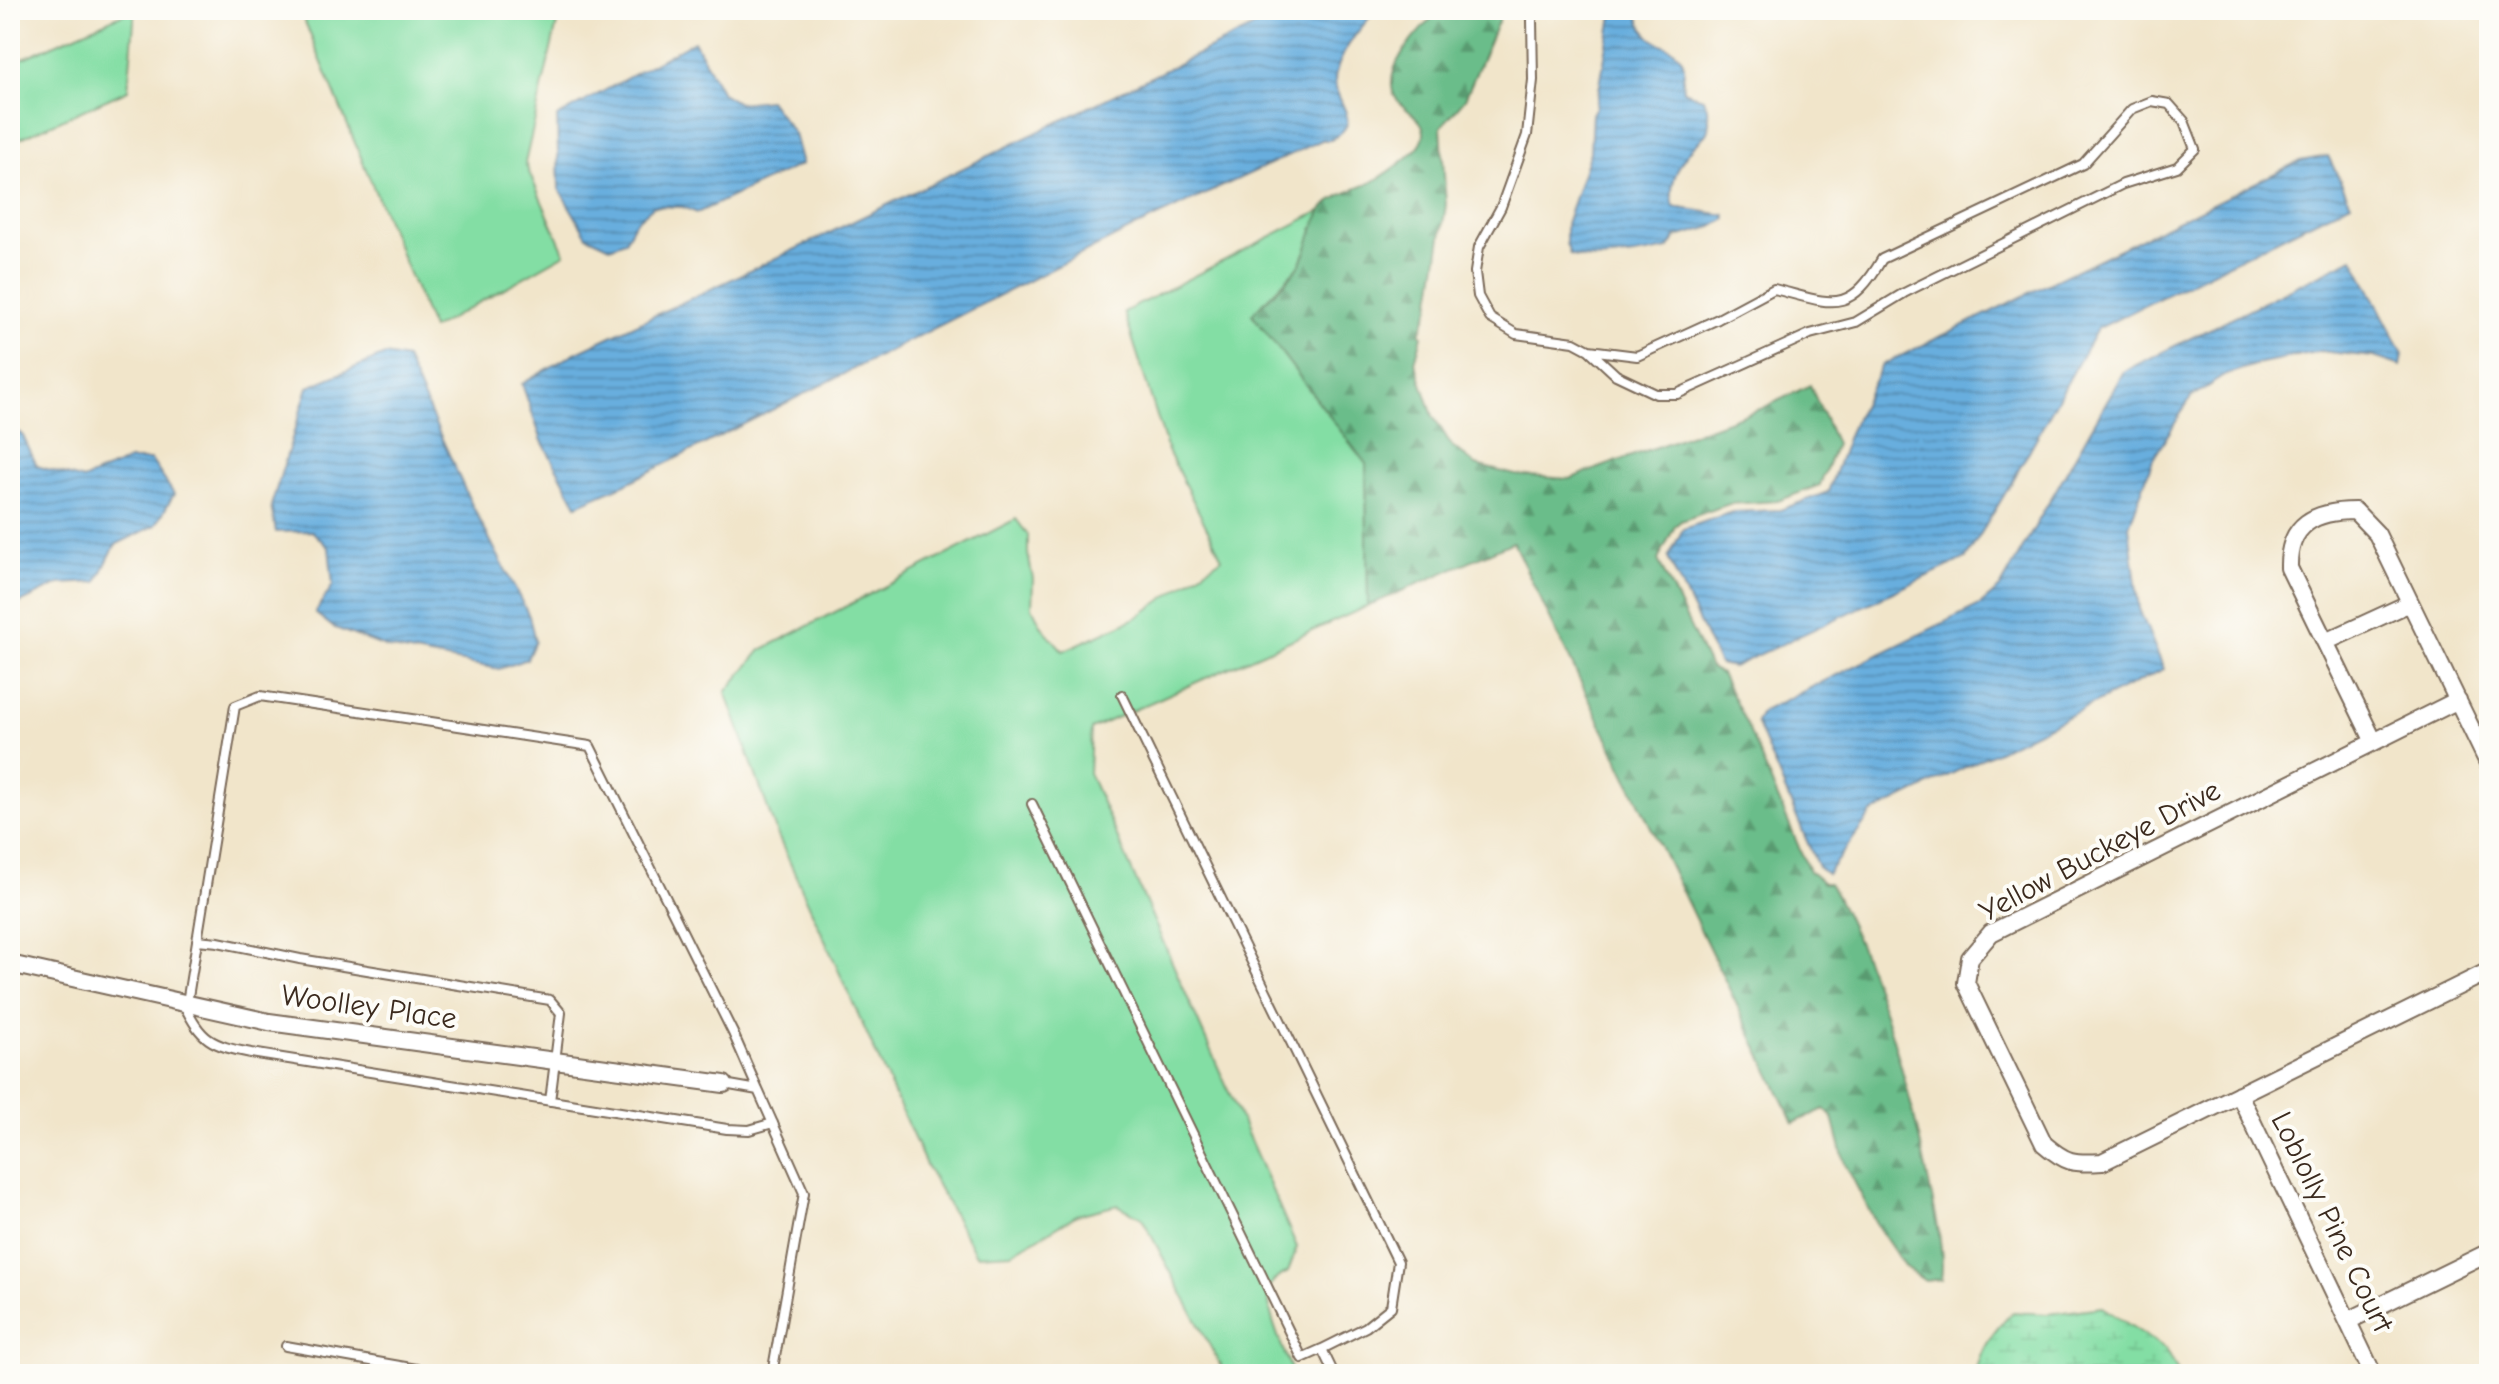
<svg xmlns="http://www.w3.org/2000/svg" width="2499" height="1384" font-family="'Comic Neue',sans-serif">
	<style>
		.grass { fill: #83dea4; stroke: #5f8461; stroke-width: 2 }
		.forest { fill: url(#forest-firs); stroke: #527454; stroke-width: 2 }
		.wetland { fill: url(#wetland-marsh); stroke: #5f8461; stroke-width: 2 }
		.water { fill: url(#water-rules); stroke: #526c7e; stroke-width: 2 }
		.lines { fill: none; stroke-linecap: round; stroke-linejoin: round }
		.lane-casing { stroke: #7b6b5a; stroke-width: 12 }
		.street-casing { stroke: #7b6b5a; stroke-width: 20 }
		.lane { stroke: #fff; stroke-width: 8 }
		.street { stroke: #fff; stroke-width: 16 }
		.labels { text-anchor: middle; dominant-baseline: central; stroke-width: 8; stroke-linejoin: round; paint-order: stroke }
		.street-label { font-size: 30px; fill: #3b2a1e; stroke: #fdfcf7 }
	</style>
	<defs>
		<pattern id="forest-firs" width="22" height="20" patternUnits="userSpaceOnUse" patternTransform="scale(2)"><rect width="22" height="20" fill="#6abd8a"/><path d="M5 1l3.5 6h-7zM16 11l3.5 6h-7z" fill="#589a70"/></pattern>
		<pattern id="wetland-marsh" width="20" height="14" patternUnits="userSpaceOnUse" patternTransform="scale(2)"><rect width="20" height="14" fill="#83dea4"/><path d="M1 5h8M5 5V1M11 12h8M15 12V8" fill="none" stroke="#72bf8d"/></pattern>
		<pattern id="water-rules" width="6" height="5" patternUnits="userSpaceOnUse" patternTransform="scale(2)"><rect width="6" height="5" fill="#68aede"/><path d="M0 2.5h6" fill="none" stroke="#578eb3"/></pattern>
	</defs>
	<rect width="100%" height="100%" fill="#fdfcf7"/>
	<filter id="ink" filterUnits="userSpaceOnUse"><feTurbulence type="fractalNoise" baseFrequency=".0125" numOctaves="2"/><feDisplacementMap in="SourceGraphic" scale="16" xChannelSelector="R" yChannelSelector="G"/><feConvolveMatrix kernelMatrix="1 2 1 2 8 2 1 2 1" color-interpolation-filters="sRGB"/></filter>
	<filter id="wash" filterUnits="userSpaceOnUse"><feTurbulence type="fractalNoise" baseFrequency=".006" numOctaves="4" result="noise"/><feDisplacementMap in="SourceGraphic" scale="32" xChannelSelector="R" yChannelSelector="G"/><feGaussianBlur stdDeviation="1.8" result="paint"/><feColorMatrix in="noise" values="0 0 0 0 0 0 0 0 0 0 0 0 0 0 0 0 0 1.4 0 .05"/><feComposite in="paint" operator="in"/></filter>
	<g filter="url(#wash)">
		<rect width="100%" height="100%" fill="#f1e5ca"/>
		<path class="grass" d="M132 10H135L128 90 10 143V64Z
			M300 10H560L525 163 565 254 432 329Z
			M1322 210 1300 265 1252 314 1366 464 1368 606 1091 729 1089 773 1297 1247 1288 1272C1282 1275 1276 1278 1272 1283 1259 1300 1286 1355 1293 1374H1225L1142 1218 1118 1205 1077 1215 1012 1253 976 1255 926 1165 777 834 726 692 761 650 1016 519 1028 535V554L1033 579 1032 607 1042 627 1063 651 1136 618 1222 558 1168 451 1124 312Z"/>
		<path class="forest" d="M1439 10H1503L1465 99 1441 127 1446 205 1430 307 1420 333 1422 336 1415 362 1433 416 1452 446 1476 465 1515 475 1569 479 1763 408 1810 385 1836 444 1820 485 1778 501 1729 504 1681 521 1675 526 1658 560 1710 668 1721 674 1746 723 1809 871 1823 883H1829C1880 972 1910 1089 1930 1189 1936 1214 1945 1255 1941 1279L1925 1281 1905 1267 1878 1227 1845 1164 1833 1118 1824 1109 1794 1123 1513 542 1368 606 1366 464 1252 314C1267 298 1287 283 1299 266 1310 249 1311 225 1323 209 1333 195 1355 190 1370 183 1383 177 1416 154 1422 141 1433 118 1397 110 1393 92 1385 62 1421 30 1439 10Z"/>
		<path class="wetland" d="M2102 1307 2166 1349 2179 1374H1976C1981 1348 1994 1330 2013 1312L2048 1314Z"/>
		<path class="water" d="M1289 10H1376C1359 30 1343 47 1336 73 1328 102 1372 122 1326 141L1324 139 1135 227 625 484 577 505 542 441 522 384 575 353 819 238Z
			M1613 10H1637C1639 20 1644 32 1651 38 1663 47 1680 47 1684 66 1685 74 1681 82 1683 91L1703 98C1708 108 1712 123 1706 134 1702 139 1696 143 1692 148 1678 163 1667 188 1674 207L1725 215 1726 219 1712 227 1676 237 1668 249C1641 254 1595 264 1570 255L1566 243V224L1590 152 1592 114 1596 107Z
			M694 41 722 93 738 103 769 100 794 134 802 164 697 213 683 207 654 206 636 221 625 241 610 247 587 236 559 189 557 117Z
			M2328 156 2351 203 2097 329 2009 487 1966 558 1733 667 1719 664 1668 558 1683 529 1732 512 1780 510 1828 492 1849 433 1882 365 2300 161Z
			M2353 258 2403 354 2401 366 2374 357 2320 351 2261 363 2227 374 2191 397 2153 459 2129 526 2139 609 2164 669 1872 813 1827 874 1818 867 1756 722 1761 712 1980 605 2000 588 2124 371Z
			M385 355 406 359 469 499 529 616 535 641 527 659 499 669 388 648 333 627 315 613 333 585 329 548 312 531 276 532 271 506 308 387Z
			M10 427 22 434 37 466 83 480 129 460H151L174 494 156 525 115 545 97 582 59 584 10 608Z"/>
	</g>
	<g filter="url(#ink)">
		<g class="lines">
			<g class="lane-casing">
				<path id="lane" d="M1535 10 1532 20 1533 80 1527 135 1501 207 1479 247 1475 272 1478 296 1490 318 1516 334 1574 342 1589 350 1616 375 1656 394H1677L1810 334 1856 322 1904 293 2123 184 2177 167 2195 149 2184 121 2169 104 2152 101 2132 109 2083 164 1882 259C1848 317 1831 303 1774 289L1718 319 1637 356 1589 350
					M1122 695 1398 1262 1391 1307 1366 1327 1322 1349 1334 1374
					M1032 804 1302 1358 1322 1349
					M197 940 218 942 300 959 550 1000 561 1013 550 1101
					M183 1003C202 1041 210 1045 251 1053L727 1129 749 1130 773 1123
					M187 1003 235 706 260 696 590 746 733 1033 758 1090 724 1084
					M758 1090 804 1193 772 1374
					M286 1346 445 1374"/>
			</g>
			<g class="street-casing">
				<path id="street" d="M2325 642 2410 603
					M2458 700 1991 933 1970 958 1966 983 2044 1144C2066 1163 2073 1164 2102 1162L2489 971
					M2374 742 2289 568C2288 524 2315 511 2355 511L2377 534 2489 765
					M10 964 269 1022 724 1084
					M2239 1094 2373 1374
					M2348 1321 2489 1252"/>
			</g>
			<use href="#lane" class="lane"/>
			<use href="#street" class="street"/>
		</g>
	</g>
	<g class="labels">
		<g class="street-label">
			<text transform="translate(2100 851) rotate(-28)">Yellow Buckeye Drive</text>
			<text transform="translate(369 1007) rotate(8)">Woolley Place</text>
			<text transform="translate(2332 1222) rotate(64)">Loblolly Pine Court</text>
		</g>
	</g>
	<rect width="2499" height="1384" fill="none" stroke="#fdfcf7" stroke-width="40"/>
</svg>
